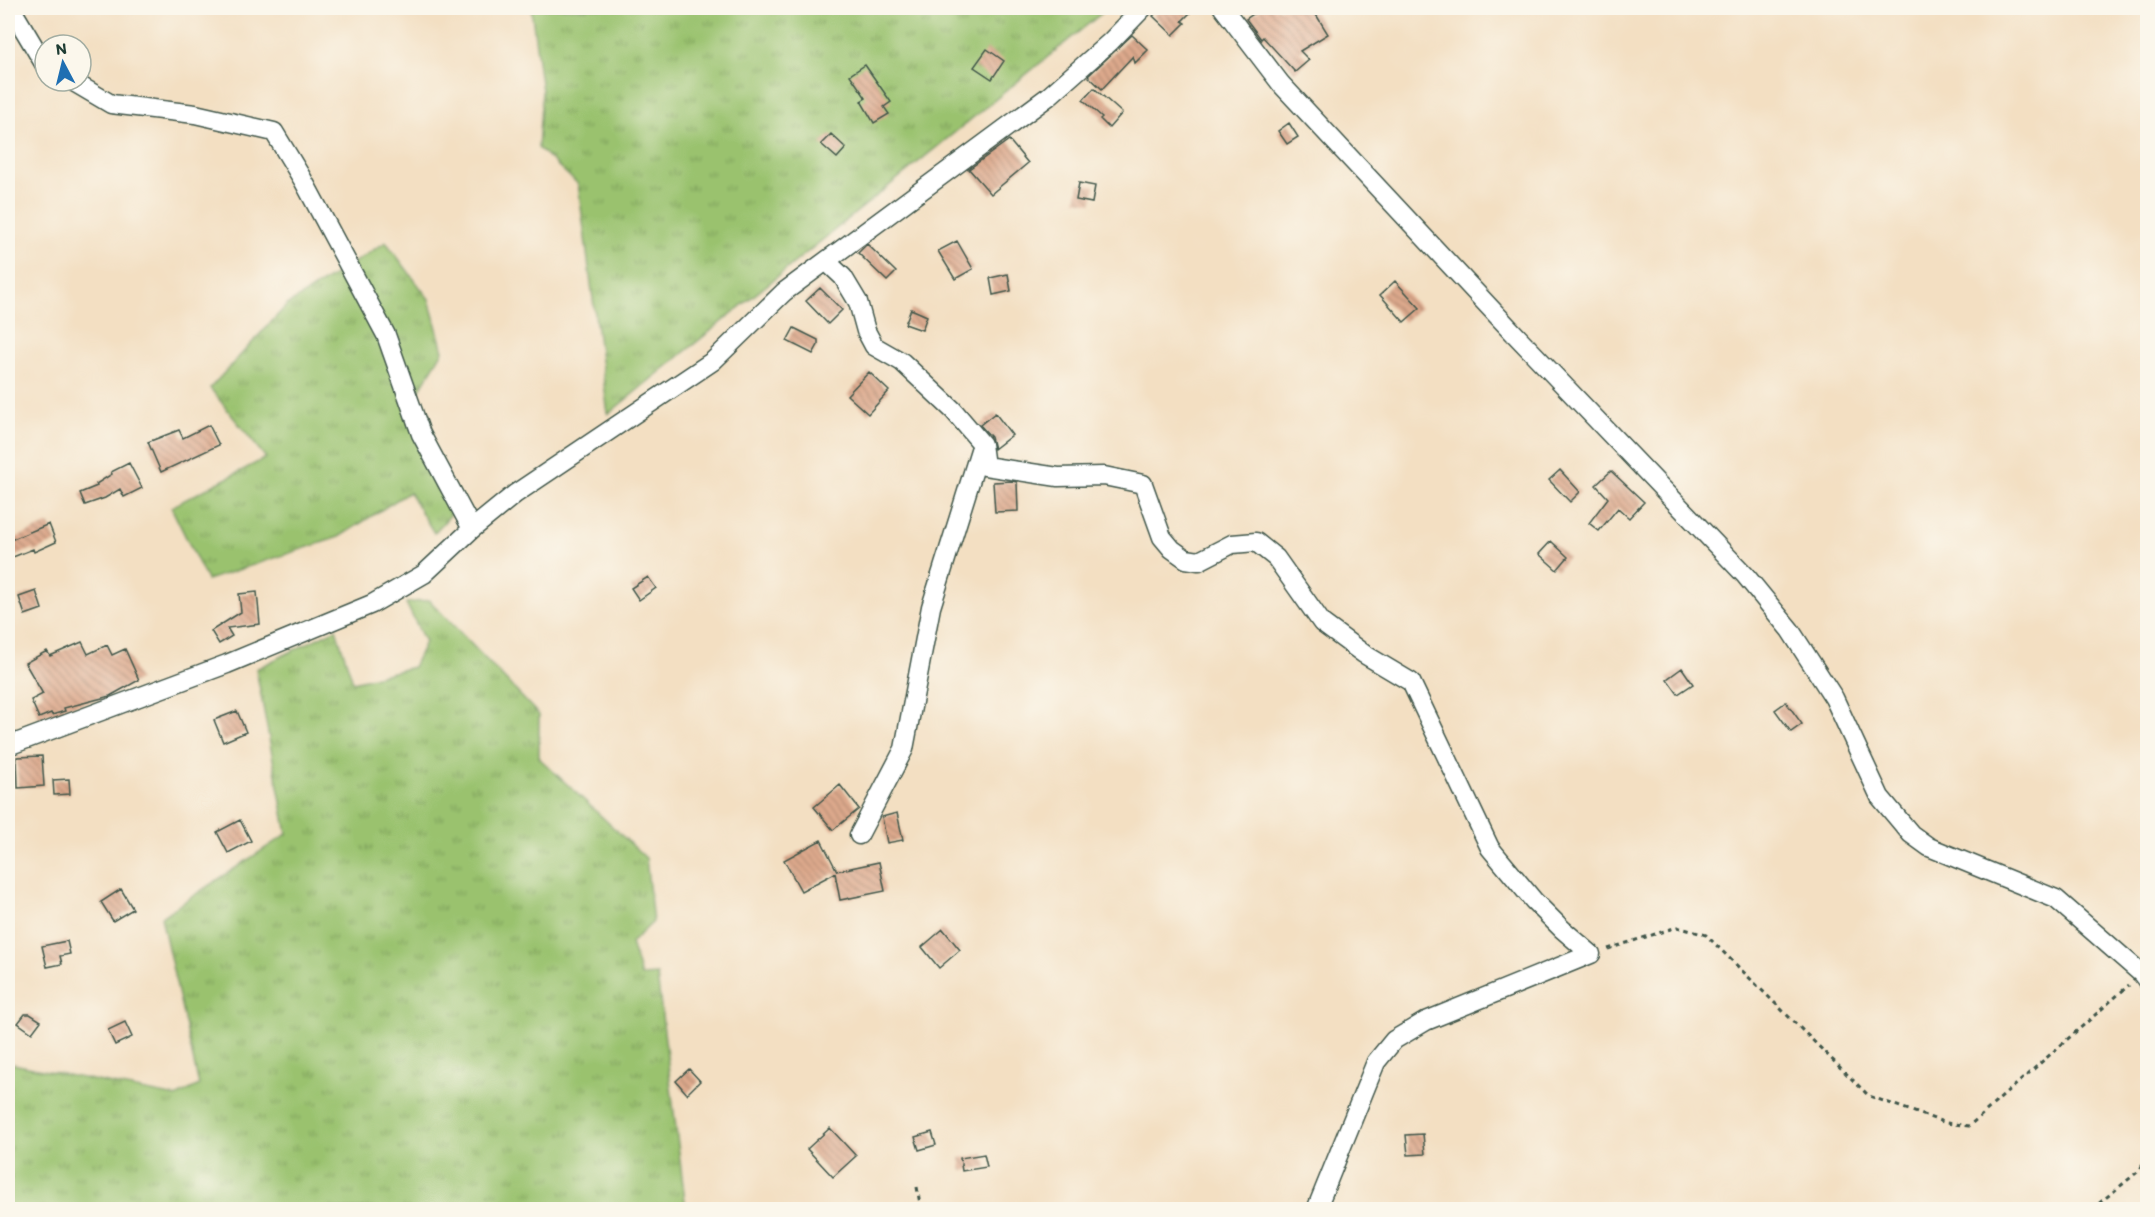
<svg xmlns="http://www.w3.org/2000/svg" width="2155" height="1217" font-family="Itim,sans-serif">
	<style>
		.grass { fill: url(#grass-tufts); stroke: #5c8051; stroke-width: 1.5 }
		.building { fill: url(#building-back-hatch) }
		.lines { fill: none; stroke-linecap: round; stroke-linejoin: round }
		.minor-casing { stroke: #3f5549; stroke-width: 21 }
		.path { stroke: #3f5549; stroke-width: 3; stroke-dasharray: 4.5 4.5; stroke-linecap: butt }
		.minor { stroke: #fff; stroke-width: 18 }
	</style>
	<defs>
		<pattern id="grass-tufts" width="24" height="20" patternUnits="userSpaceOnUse" patternTransform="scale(1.5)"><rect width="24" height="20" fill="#9ac26e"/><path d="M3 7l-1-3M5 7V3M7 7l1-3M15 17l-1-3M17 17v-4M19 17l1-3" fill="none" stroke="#7d9f5b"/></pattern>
		<pattern id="building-back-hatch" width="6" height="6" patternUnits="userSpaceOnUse" patternTransform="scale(1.5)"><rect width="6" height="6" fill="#dda98c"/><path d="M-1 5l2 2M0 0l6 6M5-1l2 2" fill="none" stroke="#b38b73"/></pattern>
	</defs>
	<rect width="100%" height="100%" fill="#fbf7ec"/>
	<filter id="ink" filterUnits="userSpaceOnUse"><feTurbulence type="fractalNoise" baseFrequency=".0167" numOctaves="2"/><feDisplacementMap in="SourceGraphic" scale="12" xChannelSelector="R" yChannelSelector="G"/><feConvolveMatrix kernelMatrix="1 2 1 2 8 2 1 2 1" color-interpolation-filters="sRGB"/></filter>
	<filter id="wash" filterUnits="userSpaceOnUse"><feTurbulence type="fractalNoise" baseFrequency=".008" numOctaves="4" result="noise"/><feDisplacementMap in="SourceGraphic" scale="24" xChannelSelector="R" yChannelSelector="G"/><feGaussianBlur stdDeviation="1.35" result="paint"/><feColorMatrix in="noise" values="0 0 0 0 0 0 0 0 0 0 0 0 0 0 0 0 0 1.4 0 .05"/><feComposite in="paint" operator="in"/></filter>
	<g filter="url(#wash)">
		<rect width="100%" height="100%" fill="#f3dfc2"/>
		<path class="grass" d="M531 8H1108L608 414 578 184 538 148 542 91Z
			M386 242 429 299 443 351 406 412 452 513 434 533 409 492 339 537 207 580 171 507 266 458 210 388 287 305Z
			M429 600 539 715V758L646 858 653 922 631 943 641 976 657 975 686 1209H8V1063L176 1097 199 1085 161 917 287 834 256 669 336 629 353 682 413 667 425 642 406 603Z"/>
		<g id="blocks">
			<path class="building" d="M1161 8H1195L1182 21 1185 23 1173 35 1153 16Z
				M1262 8H1312L1328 34 1300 51 1309 60 1295 72 1263 37 1261 39 1246 19Z
				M1132 35 1148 50 1135 63 1133 56 1102 89 1088 76Z
				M987 49 1004 61 992 79 974 67Z
				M865 65 891 102 884 107 889 114 874 123 861 101 866 98 850 75Z
				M1094 88 1122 113 1109 128 1100 119 1102 117 1083 100Z
				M1289 123 1298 137 1287 144 1278 131Z
				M831 134 846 148 837 158 821 144Z
				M1009 140 1028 163 991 194 969 169Z
				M1079 183 1095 186 1092 203 1076 200Z
				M957 241 973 269 955 279 938 251Z
				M867 244 896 272 887 281 858 253Z
				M1008 274 1011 291 993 295 990 278Z
				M1395 281 1420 308 1404 322 1380 295Z
				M820 288 842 310 828 324 806 301Z
				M911 309 927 316 922 330 905 324Z
				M794 328 818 340V345L813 354 787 341Z
				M869 372 889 391 868 414 847 395Z
				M995 413 1012 435 994 449 991 437 980 425Z
				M209 425 219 445 161 472 148 442 179 430 183 438Z
				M129 463 142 488 124 497 120 489 105 498 85 505 80 493 97 486 96 484 112 474 111 472Z
				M1560 470 1580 492 1570 502 1549 480Z
				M1611 471 1644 502 1629 518 1618 508 1599 531 1589 523 1608 498 1596 485Z
				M1012 481 1017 482 1018 511 995 512 993 482Z
				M49 524 56 542 34 552 33 549 8 559V541Z
				M1551 541 1568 557 1557 570 1539 554Z
				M648 577 656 588 639 600 631 588Z
				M36 591 42 609 25 615 19 597Z
				M257 592 260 624 227 628 232 636 219 644 211 631 241 612 239 594Z
				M82 642 88 654 107 645 112 655 125 649 139 680 110 696 64 708 65 711 52 715 51 713 39 718 31 700 43 694 25 663 47 651 50 656Z
				M1682 668 1693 684 1678 694 1667 679Z
				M1786 702 1802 724 1791 732 1775 710Z
				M237 711 246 732 223 742 214 720Z
				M42 756 44 786 18 788 17 757Z
				M69 779 70 794 54 795 53 780Z
				M840 785 859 809 833 830 814 807Z
				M897 813 903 840 887 843 882 817Z
				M240 820 251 841 228 853 217 832Z
				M821 840 837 871 879 862 885 891 840 900 835 873 801 891 784 860Z
				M121 889 133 909 113 921 101 902Z
				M943 929 960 950 939 968 922 947Z
				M67 941 70 954 60 956 62 964 47 967 42 946Z
				M25 1014H30L41 1021 32 1033 18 1023Z
				M125 1022 132 1037 115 1045 108 1030Z
				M689 1069 700 1081 687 1094 676 1081Z
				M830 1128 856 1156 833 1177 807 1149Z
				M932 1132 936 1145 919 1150 915 1137Z
				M1423 1134 1425 1154 1408 1155 1406 1135Z
				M984 1154 987 1167 962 1171 960 1158Z"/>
		</g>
	</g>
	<g filter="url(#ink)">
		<use href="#blocks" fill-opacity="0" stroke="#3f5549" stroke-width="1.5"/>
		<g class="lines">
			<g class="minor-casing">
				<path id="minor" d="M11 8 45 65
					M1223 8 1281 84 1509 328 1745 575 1790 630 1834 698 1880 797 1911 834 1929 847 2056 899 2142 974 2148 982
					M72 81 111 104 195 114 274 132 303 180 386 335 421 434 472 529
					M827 262 843 277 858 302 866 331 874 346 902 362 953 410 982 444 985 466 1058 477 1104 476 1143 484 1162 537 1172 549 1186 559 1199 561 1232 544 1256 542 1276 558 1322 623 1364 654 1411 682 1490 848 1534 901 1562 929 1591 954 1426 1021 1394 1040 1376 1062 1316 1210
					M8 746 227 664 372 604 424 574 472 529 515 494 713 361 784 292 1049 96 1110 42 1143 8
					M859 835 904 749 931 607 980 450"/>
			</g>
			<path class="path" d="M1608 949 1677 927 1706 935 1869 1096 1946 1123 1969 1126 2129 985
				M917 1187 921 1210
				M2093 1210 2097 1205 2140 1170 2148 1154"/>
			<use href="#minor" class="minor"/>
		</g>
	</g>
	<rect width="2155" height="1217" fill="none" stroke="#fbf7ec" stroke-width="30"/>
	<g transform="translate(63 63) rotate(353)"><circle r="28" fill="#fbf7ec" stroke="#a3ada2" stroke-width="1.5"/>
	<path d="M0-4.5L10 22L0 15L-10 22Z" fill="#1f6fb2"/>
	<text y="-9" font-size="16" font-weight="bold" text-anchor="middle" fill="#1f3d34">N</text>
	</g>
</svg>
